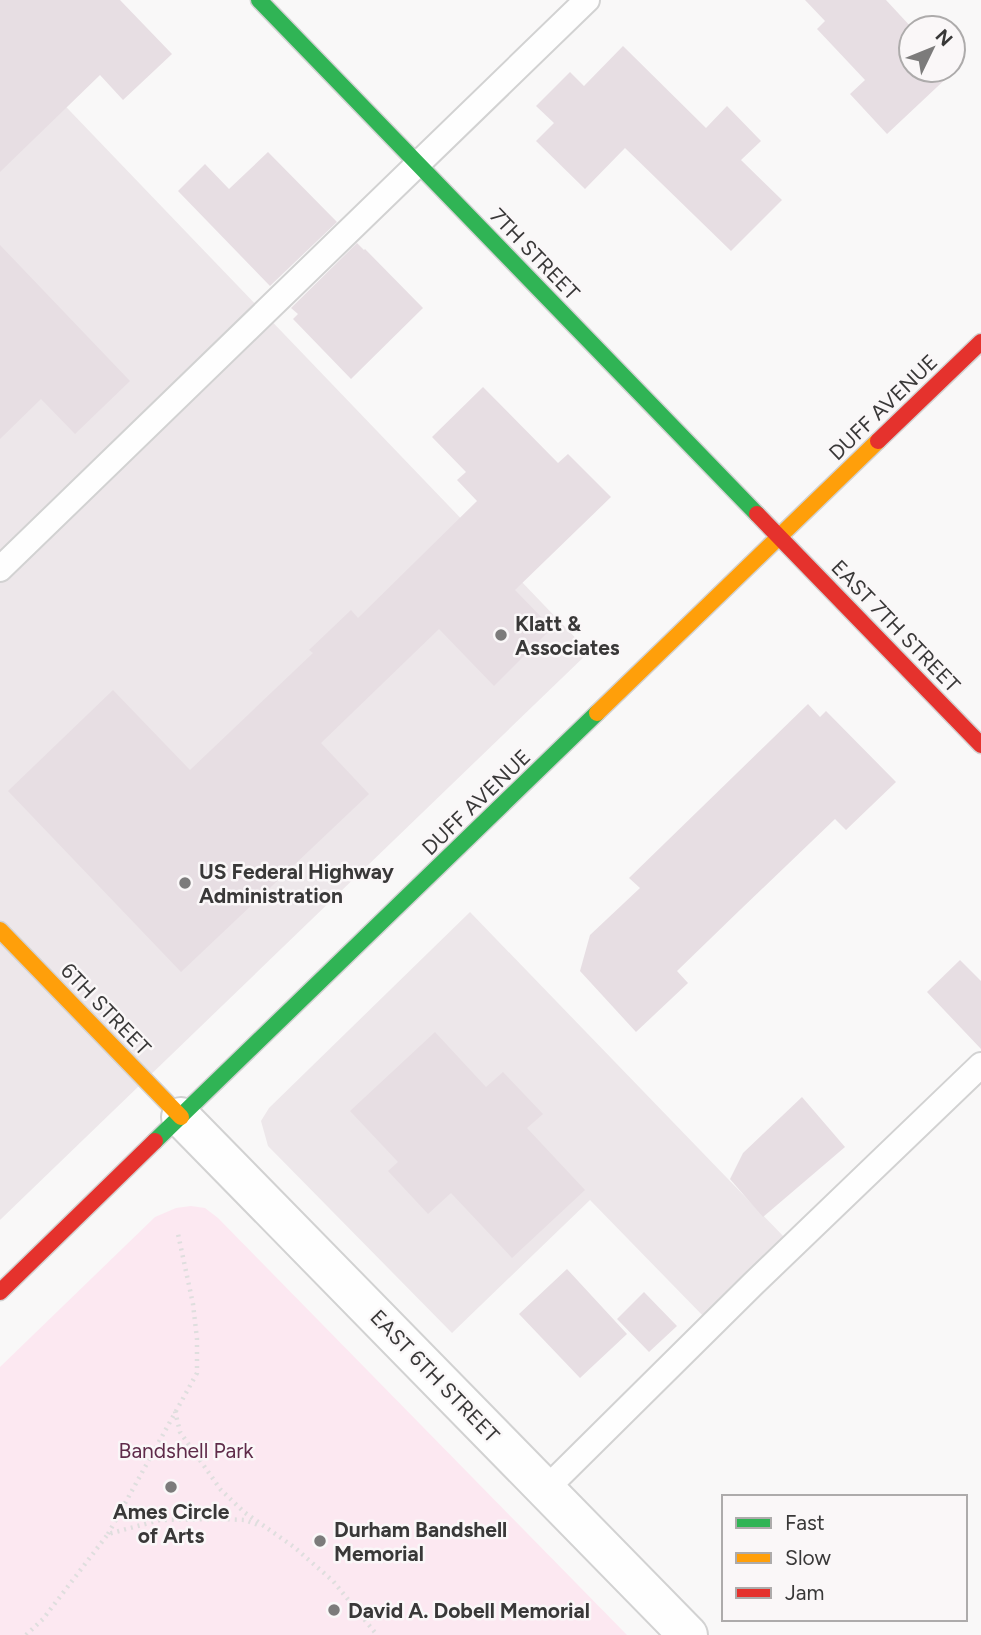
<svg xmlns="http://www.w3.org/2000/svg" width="981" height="1635" font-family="Figtree,sans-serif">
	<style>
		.built { fill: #ede7ea }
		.green { fill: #fce8f1 }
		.building { fill: #e7dee3 }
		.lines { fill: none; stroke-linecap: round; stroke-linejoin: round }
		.lane-casing { stroke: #d2d2d2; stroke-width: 28 }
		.street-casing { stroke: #d2d2d2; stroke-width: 42 }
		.fast-casing { stroke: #d2d2d2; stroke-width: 19 }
		.slow-casing { stroke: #d2d2d2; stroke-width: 19 }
		.jam-casing { stroke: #d2d2d2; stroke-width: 19 }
		.path { stroke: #dfdede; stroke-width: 4.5; stroke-dasharray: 2 5; stroke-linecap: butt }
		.lane { stroke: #fefefe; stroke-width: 24 }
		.street { stroke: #fefefe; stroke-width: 38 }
		.fast { stroke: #30b455; stroke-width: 16 }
		.slow { stroke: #ff9f0a; stroke-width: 16 }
		.jam { stroke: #e5322d; stroke-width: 16 }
		.poi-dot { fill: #7c7b7b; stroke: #faf7f8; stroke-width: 2.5 }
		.labels { text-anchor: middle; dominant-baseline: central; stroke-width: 5; stroke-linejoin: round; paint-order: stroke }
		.street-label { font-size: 21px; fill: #393838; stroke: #faf7f8 }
		.poi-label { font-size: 21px; font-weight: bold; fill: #393838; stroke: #faf7f8; text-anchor: start }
		.park-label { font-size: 21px; fill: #5f2c4a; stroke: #faf7f8 }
	</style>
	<rect width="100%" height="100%" fill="#f9f8f8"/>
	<path class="built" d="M0 38 589 652 0 1220Z
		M470 912 787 1240 706 1319 590 1200 452 1333 268 1146 261 1121 269 1108Z"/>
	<path class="green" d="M191 1206 205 1208 218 1218 627 1635H0V1367L155 1217 176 1208Z"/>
	<path class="building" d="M0 0H120L172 54 123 100 100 75 0 172Z
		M805 0H886L912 28 911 70 953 72 887 134 850 94 865 80 817 29 825 21Z
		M623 46 706 128 727 106 761 141 741 160 782 200 731 251 625 148 585 189 536 141 554 123 536 106 570 72 584 86Z
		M268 152 337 222 270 286 178 191 205 164 229 189Z
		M357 243 364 250 365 249 423 308 351 379 293 319 298 314 291 308Z
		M0 245 130 381 75 434 41 399 0 439Z
		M483 387 558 463 568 454 611 497 515 590 552 628 494 686 439 629 321 743 369 794 181 972 8 791 113 690 190 770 313 653 309 650 351 610 358 618 477 501 457 480 466 472 432 437Z
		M808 704 820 717 826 711 896 782 846 830 835 819 741 909 677 971 688 983 636 1032 580 971 590 935 640 888 629 878Z
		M960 960 981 981V1049L927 992Z
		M435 1032 486 1087 503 1072 543 1114 527 1128 585 1190 512 1258 451 1193 428 1214 388 1171 398 1162 350 1111Z
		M802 1097 845 1147 763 1217 730 1179 743 1153Z
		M567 1269 627 1334 580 1378 519 1314Z
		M644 1292 677 1326 649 1352 617 1319Z"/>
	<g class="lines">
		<g class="lane-casing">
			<path id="lane" d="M0 569 587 0
				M546 1489 753 1284 981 1065"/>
		</g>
		<g class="street-casing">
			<path id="street" d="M181 1117 688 1635"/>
		</g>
		<g class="fast-casing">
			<path id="fast" d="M259 0 757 514
				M155 1141 597 713"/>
		</g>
		<g class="slow-casing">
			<path id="slow" d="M597 713 878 441
				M0 930 181 1117"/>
		</g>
		<g class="jam-casing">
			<path id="jam" d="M878 441 981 342
				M757 514 981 745
				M0 1292 155 1141"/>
		</g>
		<path class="path" d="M175 1411 180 1432 221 1490 244 1512 294 1547 333 1581 377 1635
			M108 1534 197 1373V1339L193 1304 178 1234
			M26 1635 43 1619 108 1534 160 1520 221 1519 245 1520 261 1526"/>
		<use href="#lane" class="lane"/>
		<use href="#street" class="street"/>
		<use href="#fast" class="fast"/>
		<use href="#slow" class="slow"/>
		<use href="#jam" class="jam"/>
	</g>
	<g class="poi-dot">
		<circle cx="501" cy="635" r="7"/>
		<circle cx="185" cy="883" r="7"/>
		<circle cx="171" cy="1487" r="7"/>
		<circle cx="320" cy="1541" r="7"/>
		<circle cx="334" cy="1610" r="7"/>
	</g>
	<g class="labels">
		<g class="street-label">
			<text transform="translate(535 254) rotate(46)">7TH STREET</text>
			<text transform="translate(883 407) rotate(-44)">DUFF AVENUE</text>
			<text transform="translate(896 626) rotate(46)">EAST 7TH STREET</text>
			<text transform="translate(476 802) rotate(-44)">DUFF AVENUE</text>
			<text transform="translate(106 1009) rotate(46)">6TH STREET</text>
			<text transform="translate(435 1376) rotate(46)">EAST 6TH STREET</text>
		</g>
		<g class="poi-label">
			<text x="515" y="623">Klatt &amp;<tspan x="515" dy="24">Associates</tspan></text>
			<text x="199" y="871">US Federal Highway<tspan x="199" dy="24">Administration</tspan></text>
			<text x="171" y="1511" text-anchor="middle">Ames Circle<tspan x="171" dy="24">of Arts</tspan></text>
			<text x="334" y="1529">Durham Bandshell<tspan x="334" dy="24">Memorial</tspan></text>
			<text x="348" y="1610">David A. Dobell Memorial</text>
		</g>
		<g class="park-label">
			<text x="186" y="1450">Bandshell Park</text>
		</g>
	</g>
	<rect x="722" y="1495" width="245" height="126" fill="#faf7f8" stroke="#adabab" stroke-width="2"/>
	<rect x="736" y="1518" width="35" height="10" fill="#30b455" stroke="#adabab" stroke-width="2"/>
	<text x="785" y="1530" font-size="21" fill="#393838">Fast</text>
	<rect x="736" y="1553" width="35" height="10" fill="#ff9f0a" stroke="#adabab" stroke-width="2"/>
	<text x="785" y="1565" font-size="21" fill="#393838">Slow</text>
	<rect x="736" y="1588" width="35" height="10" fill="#e5322d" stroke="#adabab" stroke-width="2"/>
	<text x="785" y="1600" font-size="21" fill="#393838">Jam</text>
	<g transform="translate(932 49) rotate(47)"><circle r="33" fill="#faf7f8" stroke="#adabab" stroke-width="2"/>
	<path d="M0-5L12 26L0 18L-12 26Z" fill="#7c7b7b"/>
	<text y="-10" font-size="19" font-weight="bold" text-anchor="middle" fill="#393838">N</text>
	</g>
</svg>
